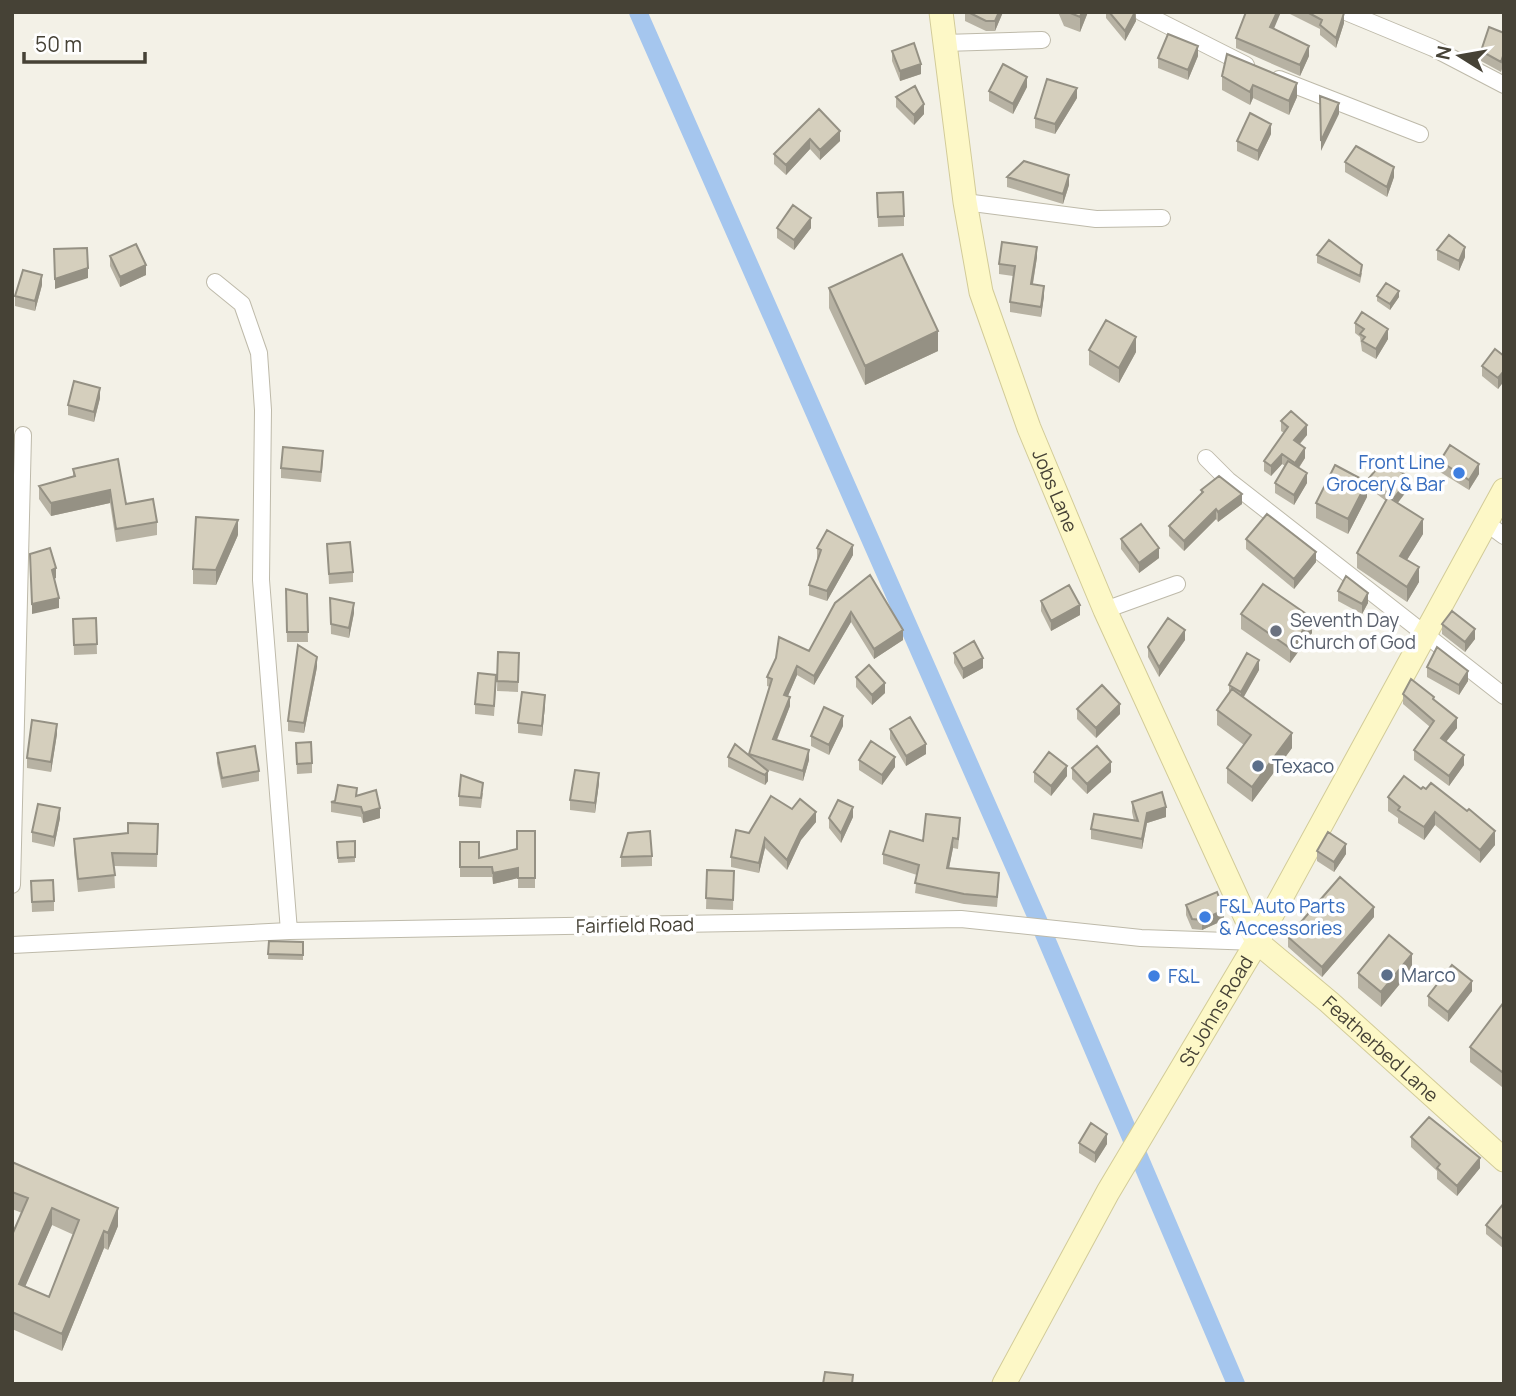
<svg xmlns="http://www.w3.org/2000/svg" width="1516" height="1396" font-family="Manrope,sans-serif">
	<style>
		.lines { fill: none; stroke-linecap: round; stroke-linejoin: round }
		.canal { stroke: #a5c6ee; stroke-width: 18 }
		.street-casing { stroke: #bebaaa; stroke-width: 18 }
		.secondary-casing { stroke: #d2cb98; stroke-width: 25 }
		.street { stroke: #fff; stroke-width: 16 }
		.secondary { stroke: #fdf8c7; stroke-width: 23 }
		.wall { fill: #b7b2a3; fill-rule: evenodd }
		.shaded-wall { fill: #959184 }
		.building { fill: #d5cfbd; stroke: #959184; stroke-width: 2; fill-rule: evenodd }
		.shop-dot { fill: #3f7fe0; stroke: #fff; stroke-width: 2.5 }
		.worship-dot { fill: #6b7280; stroke: #fff; stroke-width: 2.5 }
		.service-dot { fill: #5c6f8a; stroke: #fff; stroke-width: 2.5 }
		.labels { text-anchor: middle; dominant-baseline: central; stroke-width: 7; stroke-linejoin: round; paint-order: stroke }
		.shop-label { font-size: 19px; fill: #366cbe; stroke: #fff; text-anchor: start }
		.street-label { font-size: 19px; fill: #464236; stroke: #fff }
		.worship-label { font-size: 19px; fill: #5b616d; stroke: #fff; text-anchor: start }
		.service-label { font-size: 19px; fill: #4e5e75; stroke: #fff; text-anchor: start }
	</style>
	<rect width="100%" height="100%" fill="#f3f1e7"/>
	<g class="lines">
		<path class="canal" d="M638 12 1041 927 1236 1384"/>
		<g class="street-casing">
			<path id="street" d="M1141 12 1246 65
				M1346 12 1433 48 1504 85
				M944 43 1042 40
				M1279 79 1420 134
				M965 202 1096 219 1162 218
				M215 282 242 304 259 353 263 410 261 580 289 931
				M1206 458 1228 480 1504 696
				M1485 522 1504 536
				M1105 610 1177 584
				M12 885 23 435
				M12 945 289 931 961 919 1141 938 1257 942"/>
		</g>
		<g class="secondary-casing">
			<g id="secondary">
				<path id="s1" d="M941 12 965 202 981 292 1029 428 1105 610 1257 942 1329 1002 1504 1160"/>
				<path id="s2" d="M1004 1384 1108 1192 1257 942 1504 490"/>
			</g>
		</g>
		<use href="#street" class="street"/>
		<use href="#secondary" class="secondary"/>
	</g>
	<path class="wall" d="M965 12H1003L995 31H986L965 21Z
		M1058 12H1088L1080 32 1064 26Z
		M1106 12H1136V21L1125 41 1106 18Z
		M1286 12 1344 13V23L1336 48 1320 35V29Z
		M1274 29 1309 56 1300 76 1236 48V38Z
		M1504 33V67L1503 66 1501 72 1481 61V51Z
		M892 51 921 74 900 81 892 61Z
		M1198 56 1188 80 1158 68V58Z
		M1222 76 1297 97 1289 115 1253 98 1250 105 1222 90Z
		M1027 87 1013 114 989 101V91Z
		M896 97 924 114 914 125 896 107Z
		M1077 98 1055 134 1035 128V118Z
		M819 109 840 141 820 160 810 149 786 175 774 164V154Z
		M1271 134 1258 161 1237 151V141Z
		M1345 162 1394 177 1387 197 1345 172Z
		M1007 177 1069 185 1063 204 1007 187Z
		M877 193 904 216V226L878 227Z
		M777 228H811L794 250 777 238Z
		M1437 250 1465 257 1459 271 1437 260Z
		M1317 255 1362 273 1360 283 1317 263Z
		M110 256 146 275 120 287 110 266Z
		M1037 257 1033 284 1044 296 1041 317 1010 312V302L1013 276 999 274V264Z
		M42 285 35 311 15 306V296Z
		M829 288 938 351 865 385 829 308Z
		M1377 296 1399 297 1390 310 1377 301Z
		M1355 323 1388 339 1376 359 1362 351 1360 337 1355 333Z
		M1089 350 1136 352 1119 383 1089 365Z
		M1504 356V381L1498 389 1482 376V366Z
		M100 398 94 422 68 415V405Z
		M1281 421 1307 435 1300 444 1305 458 1299 468 1307 483 1294 505 1275 493V483L1285 466 1282 464 1271 476 1264 471V461L1284 433 1281 431Z
		M323 461 321 482 281 478V468Z
		M1440 461 1479 474 1469 490 1440 472Z
		M73 469 126 504 157 522V535L116 542 110 503 51 516 39 499V486L73 476Z
		M1369 478 1409 488 1397 503 1423 534 1407 560 1419 582 1407 602 1357 568V553L1386 501 1369 488Z
		M1201 490 1242 504 1218 522 1216 519 1184 551 1169 536V526L1201 494Z
		M1367 497 1348 534 1316 518V503Z
		M238 535 216 585 193 584V569Z
		M1121 539 1159 558 1139 573 1121 549Z
		M1246 539 1316 562 1294 589 1246 549Z
		M327 544 353 572V582L329 584Z
		M817 548 853 555 827 601 809 595V585L818 559 817 558Z
		M286 589 307 594 308 642H287Z
		M1338 591 1368 603 1362 614 1338 601Z
		M330 598 354 613 349 638 331 634Z
		M1041 601 1080 615 1051 631 1041 611Z
		M835 603 903 640 874 659 851 622 814 685 797 675 788 696 790 706 777 740 809 760 803 781 765 769 768 781 765 785 728 767V757L749 756 770 687 767 686V677L809 651Z
		M1241 614 1312 633 1290 663 1241 629Z
		M96 618 97 654 74 655 73 619Z
		M1442 624 1475 639 1465 652 1442 634Z
		M1185 640 1159 677 1148 657V647Z
		M498 652 519 653 518 692 497 691Z
		M954 653 983 668 963 679 954 663Z
		M317 667 304 733 288 731V721Z
		M1427 667 1468 681 1459 695 1427 677Z
		M1259 670 1243 697 1292 748 1252 802 1227 783V768L1244 745 1217 725V710L1229 694V685Z
		M856 677 885 693 872 705 856 687Z
		M496 685 494 716 475 714V704Z
		M1403 694 1434 701 1457 728 1446 742 1464 765 1449 786 1414 760V750L1430 727 1403 704Z
		M545 705 542 736 518 733V723Z
		M1077 709 1120 714 1096 738 1077 719Z
		M843 726 829 755 811 746V736Z
		M890 729 926 754 906 766 890 739Z
		M57 734 51 772 27 768V758Z
		M296 743 312 763V773L297 774Z
		M217 753 259 771V781L222 788 217 763Z
		M859 760 895 767 882 785 859 770Z
		M1072 768 1111 772 1087 794 1072 779Z
		M1034 772 1067 776 1051 796 1034 782Z
		M1404 776 1495 845 1480 863 1435 825 1424 840 1398 823V818L1388 811V797Z
		M599 783 595 813 570 810V800Z
		M483 793 481 808 459 806V796Z
		M357 795 380 818 363 823 361 817 331 812V802Z
		M1132 802 1166 817 1147 823 1142 849 1091 839V829L1134 821 1132 812Z
		M792 809 816 822 801 840 787 870 765 848 759 873 731 867V857L749 833Z
		M853 817 841 843 829 828V818Z
		M60 818 54 847 32 842V832Z
		M158 824 157 867 114 866 115 888 78 892 74 852V839L128 833Z
		M960 828 958 849 953 848 949 868 999 883 997 907 964 904 915 893 917 875 883 864V854Z
		M535 831V888H518V878L493 884 492 877H460V842L479 858 517 849Z
		M355 841V862L338 863 337 842Z
		M1317 851 1346 854 1334 872 1317 861Z
		M652 856V866L621 867V857Z
		M707 870 734 871 733 910 706 909Z
		M31 881 54 901V911L32 912Z
		M1186 905 1224 920 1202 930 1192 929 1186 915Z
		M1374 917 1322 977 1288 947V937Z
		M269 941 303 942V960L268 959Z
		M1412 969 1381 1007 1358 988V973Z
		M1472 991 1448 1022 1428 1006V996Z
		M1504 1002V1084L1502 1087 1470 1062V1047Z
		M1411 1137 1480 1168 1457 1196 1437 1179V1171L1411 1147Z
		M1079 1143 1107 1144 1095 1163 1079 1153Z
		M12 1162 118 1226 108 1250 104 1248 62 1351 12 1329V1235L22 1213 12 1209ZM52 1225 74 1235 49 1297 25 1286Z
		M1504 1203V1249L1486 1234V1225Z"/>
	<path class="shaded-wall" d="M999 12H1003L995 31V21Z
		M1082 12H1088L1080 32V17Z
		M1135 12 1136 21 1125 41V31Z
		M1277 12H1281L1270 38V27Z
		M1344 13V23L1336 48V38Z
		M1198 46V56L1188 80V70Z
		M1309 46V56L1300 76V65Z
		M921 64V74L900 81V71Z
		M1027 77V87L1013 114V104Z
		M1297 83V97L1289 115V101Z
		M1253 85V98L1250 105V92Z
		M1077 88V98L1055 134V124Z
		M1339 103V114L1321 151V141Z
		M924 104V114L914 125V115Z
		M1271 124V134L1258 161V151Z
		M840 131V141L820 160V150Z
		M810 139V149L786 175V165Z
		M1394 167V177L1387 197V187Z
		M1069 175V185L1063 204V194Z
		M811 218V228L794 250V240Z
		M1037 247V257L1031 294V284Z
		M1465 247V257L1459 271V261Z
		M146 265V275L120 287V277Z
		M88 268V278L55 289V279Z
		M42 275V285L35 311V301Z
		M1044 286V296L1041 317V307Z
		M1399 291V297L1390 310V304Z
		M1388 329V339L1376 359V349Z
		M938 331V351L865 385V366Z
		M1136 337V352L1119 383V368Z
		M1504 371V381L1498 389V378Z
		M100 388V398L94 422V412Z
		M1307 425V435L1294 450V440Z
		M1305 448V458L1295 473V463Z
		M1282 454V464L1271 476V466Z
		M1479 464V474L1469 490V480Z
		M1307 473V483L1294 505V495Z
		M1409 478V488L1394 508V498Z
		M1367 482V497L1348 534V519Z
		M110 490V503L51 516V503Z
		M1242 494V504L1218 522V512Z
		M1216 509V519L1184 551V541Z
		M1423 519V534L1400 571V556Z
		M238 520V535L216 585V570Z
		M853 545V555L827 601V591Z
		M1159 548V558L1139 573V563Z
		M1316 552V562L1294 589V579Z
		M1419 567V582L1407 602V587Z
		M56 568V578L52 580V570Z
		M1368 593V603L1362 614V604Z
		M59 598V608L32 614V604Z
		M354 603V613L349 638V628Z
		M1080 605V615L1051 631V621Z
		M851 612V622L814 685V676Z
		M1312 618V633L1290 663V648Z
		M1475 629V639L1465 652V642Z
		M903 630V640L874 659V649Z
		M1185 630V640L1159 677V667Z
		M317 657V667L304 733V723Z
		M983 658V668L963 679V669Z
		M1259 660V670L1241 702V692Z
		M797 666V675L784 705V695Z
		M1468 671V681L1459 695V685Z
		M885 683V693L872 705V695Z
		M545 695V705L542 736V726Z
		M790 697V706L773 749V739Z
		M1120 704V714L1096 738V728Z
		M843 716V726L829 755V745Z
		M1457 718V728L1441 748V738Z
		M57 724V734L51 772V762Z
		M1292 733V748L1252 802V787Z
		M926 744V754L906 766V756Z
		M809 750V760L803 781V771Z
		M1464 755V765L1449 786V776Z
		M895 757V767L882 785V775Z
		M1111 762V772L1087 794V784Z
		M1067 766V776L1051 796V786Z
		M768 771V781L765 785V775Z
		M599 773V783L595 813V803Z
		M853 807V817L841 843V833Z
		M1166 807V817L1147 823 1142 849V839L1147 813Z
		M60 808V818L54 847V837Z
		M380 808V818L363 823V813Z
		M816 812V822L801 840 787 870V860L801 830Z
		M1435 812V825L1424 840V827Z
		M1495 831V845L1480 863V850Z
		M765 838V848L759 873V863Z
		M953 838V848L947 878V868Z
		M1346 844V854L1334 872V862Z
		M518 868V878L493 884V873Z
		M1374 907V917L1322 977V967Z
		M1224 910V920L1202 930V920Z
		M1412 954V969L1381 1007V992Z
		M1472 981V991L1448 1022V1012Z
		M1504 1069V1084L1502 1087V1072Z
		M1107 1134V1144L1095 1163V1153Z
		M1480 1158V1168L1457 1196V1186Z
		M52 1208V1225L19 1301V1284Z
		M118 1208V1226L108 1250V1233Z
		M104 1231V1248L62 1351V1334Z"/>
	<path class="building" d="M968 12H999L995 21H986Z
		M1068 12H1082L1080 17Z
		M1109 12H1135L1125 31Z
		M1246 12H1277L1270 27 1309 46 1300 65 1236 38Z
		M1307 12 1344 13 1336 38 1320 25 1322 20Z
		M1489 27 1504 33V57L1503 56 1501 62 1481 51Z
		M1168 34 1198 46 1188 70 1158 58Z
		M914 43 921 64 900 71 892 51Z
		M1227 54 1297 83 1289 101 1253 85 1250 92 1222 76Z
		M1003 64 1027 77 1013 104 989 91Z
		M1047 79 1077 88 1055 124 1035 118Z
		M915 86 924 104 914 115 896 97Z
		M1320 96 1339 103 1321 141Z
		M819 109 840 131 820 150 810 139 786 165 774 154Z
		M1250 113 1271 124 1258 151 1237 141Z
		M1356 146 1394 167 1387 187 1345 162Z
		M1024 161 1069 175 1063 194 1007 177Z
		M903 192 904 216 878 217 877 193Z
		M793 205 811 218 794 240 777 228Z
		M1449 235 1465 247 1459 261 1437 250Z
		M1329 240 1362 265 1360 276 1317 255Z
		M1002 242 1037 247 1031 284 1044 286 1041 307 1010 302 1015 266 999 264Z
		M136 244 146 265 120 277 110 256Z
		M87 248 88 268 55 279 54 249Z
		M902 254 938 331 865 366 829 288Z
		M23 270 42 275 35 301 15 296Z
		M1386 283 1399 291 1390 304 1377 296Z
		M1362 312 1388 329 1376 349 1362 341 1365 337 1360 334 1364 329 1355 323Z
		M1106 320 1136 337 1119 368 1089 350Z
		M1495 349 1504 356V371L1498 378 1482 366Z
		M74 381 100 388 94 412 68 405Z
		M1291 411 1307 425 1294 440 1305 448 1295 463 1282 454 1271 466 1264 461 1288 427 1281 421Z
		M1450 445 1479 464 1469 480 1440 461Z
		M283 447 323 451 321 472 281 468Z
		M118 459 126 504 153 499 157 522 116 529 110 490 51 503 39 486 75 476 73 469Z
		M1385 459 1409 478 1394 498 1369 478Z
		M1288 461 1307 473 1294 495 1275 483Z
		M1335 465 1367 482 1348 519 1316 503Z
		M1219 476 1242 494 1218 512 1216 509 1184 541 1169 526 1203 492 1201 490Z
		M1388 497 1423 519 1400 556 1419 567 1407 587 1357 553Z
		M1267 514 1316 552 1294 579 1246 539Z
		M196 517 238 520 216 570 193 569Z
		M1141 524 1159 548 1139 563 1121 539Z
		M827 530 853 545 827 591 809 585 821 550 817 548Z
		M350 542 353 572 329 574 327 544Z
		M50 548 56 568 52 570 59 598 32 604 30 554Z
		M870 575 903 630 874 649 851 612 814 676 797 666 784 695 790 697 773 739 809 750 803 771 749 754 772 679 767 677 776 658 779 637 809 651 835 603Z
		M1346 576 1368 593 1362 604 1338 591Z
		M1263 584 1312 618 1290 648 1241 614Z
		M1069 585 1080 605 1051 621 1041 601Z
		M286 589 307 594 308 632H287Z
		M330 598 354 603 349 628 331 624Z
		M1452 611 1475 629 1465 642 1442 624Z
		M96 618 97 644 74 645 73 619Z
		M1168 618 1185 630 1159 667 1148 647Z
		M974 641 983 658 963 669 954 653Z
		M298 645 317 657 304 723 288 721Z
		M1437 647 1468 671 1459 685 1427 667Z
		M498 652 519 653 518 682 497 681Z
		M1247 653 1259 660 1241 692 1229 685Z
		M869 665 885 683 872 695 856 677Z
		M478 673 496 675 494 706 475 704Z
		M1411 679 1434 697 1433 699 1457 718 1441 738 1464 755 1449 776 1414 750 1434 721 1403 694Z
		M1102 685 1120 704 1096 728 1077 709Z
		M1232 689 1292 733 1252 787 1227 768 1251 735 1217 710Z
		M522 692 545 695 542 726 518 723Z
		M824 707 843 716 829 745 811 736Z
		M910 717 926 744 906 756 890 729Z
		M32 720 57 724 51 762 27 758Z
		M871 741 895 757 882 775 859 760Z
		M311 742 312 763 297 764 296 743Z
		M735 744 768 771 765 775 728 757Z
		M255 746 259 771 222 778 217 753Z
		M1097 746 1111 762 1087 784 1072 768Z
		M1049 752 1067 766 1051 786 1034 772Z
		M575 770 599 773 595 803 570 800Z
		M461 775 483 783 481 798 459 796Z
		M1404 776 1421 789 1423 787 1426 789 1431 783 1467 811 1469 809 1495 831 1480 850 1435 812 1424 827 1398 810 1400 807 1388 797Z
		M338 785 357 788 356 796 376 790 380 808 363 813 361 807 331 802 335 801Z
		M1162 792 1166 807 1147 813 1142 839 1091 829 1094 814 1138 821 1132 802Z
		M771 796 792 809 800 799 816 812 801 830 787 860 765 838 759 863 731 857 736 830 749 833Z
		M838 800 853 807 841 833 829 818Z
		M38 804 60 808 54 837 32 832Z
		M926 814 960 818 958 839 953 838 947 868 999 873 997 897 964 894 915 883 919 865 883 854 890 831 923 841Z
		M128 823 158 824 157 854 112 853 115 875 78 879 74 839 128 833Z
		M517 831H535V878H518V868L493 873 492 867H460V842H479V858L517 849Z
		M650 831 652 856 621 857 628 833Z
		M1328 832 1346 844 1334 862 1317 851Z
		M355 841V857L338 858 337 842Z
		M707 870 734 871 733 900 706 898Z
		M1340 877 1374 907 1322 967 1288 937Z
		M53 880 54 901 32 902 31 881Z
		M1217 892 1224 910 1202 920 1192 919 1186 905Z
		M1389 935 1412 954 1381 992 1358 973Z
		M269 941 303 942V955L268 954Z
		M1452 965 1472 981 1448 1012 1428 996Z
		M1504 1002V1069L1502 1072 1470 1047Z
		M1429 1117 1480 1158 1457 1186 1437 1168 1440 1164 1411 1137Z
		M1091 1123 1107 1134 1095 1153 1079 1143Z
		M12 1162 118 1208 108 1233 104 1231 62 1334 12 1312V1235L28 1198 12 1192ZM52 1208 79 1220 49 1297 19 1284Z
		M1504 1203V1240L1486 1225Z
		M825 1372 853 1375 852 1384H823Z"/>
	<g class="shop-dot">
		<circle cx="1459" cy="473" r="7"/>
		<circle cx="1205" cy="917" r="7"/>
		<circle cx="1154" cy="976" r="7"/>
	</g>
	<circle class="worship-dot" cx="1276" cy="631" r="7"/>
	<g class="service-dot">
		<circle cx="1258" cy="766" r="7"/>
		<circle cx="1387" cy="975" r="7"/>
	</g>
	<g class="labels">
		<g class="shop-label">
			<text x="1445" y="462" text-anchor="end">Front Line<tspan x="1445" dy="22">Grocery &amp; Bar</tspan></text>
			<text x="1219" y="906">F&amp;L Auto Parts<tspan x="1219" dy="22">&amp; Accessories</tspan></text>
			<text x="1168" y="976">F&amp;L</text>
		</g>
		<g class="street-label">
			<text stroke="none"><textPath href="#s1" startOffset="495">Jobs Lane</textPath></text>
			<text transform="translate(635 925) rotate(-1)">Fairfield Road</text>
			<text stroke="none"><textPath href="#s2" startOffset="429">St Johns Road</textPath></text>
			<text stroke="none"><textPath href="#s1" startOffset="1153">Featherbed Lane</textPath></text>
		</g>
		<g class="worship-label">
			<text x="1290" y="620">Seventh Day<tspan x="1290" dy="22">Church of God</tspan></text>
		</g>
		<g class="service-label">
			<text x="1272" y="766">Texaco</text>
			<text x="1401" y="975">Marco</text>
		</g>
	</g>
	<rect width="1516" height="1396" fill="none" stroke="#464236" stroke-width="28"/>
	<g transform="translate(1460 56) rotate(281)" stroke="#ffffff" stroke-width="5" paint-order="stroke">
	<path d="M0-5L12 26L0 18L-12 26Z" fill="#464236"/>
	<text y="-10" font-size="19" font-weight="bold" text-anchor="middle" fill="#464236">N</text>
	</g>
	<path d="M24 52v10h121v-10" fill="none" stroke="#464236" stroke-width="3.5"/>
	<text x="35" y="52" font-size="21" fill="#464236" stroke="#ffffff" stroke-width="5" paint-order="stroke">50 m</text>
</svg>
